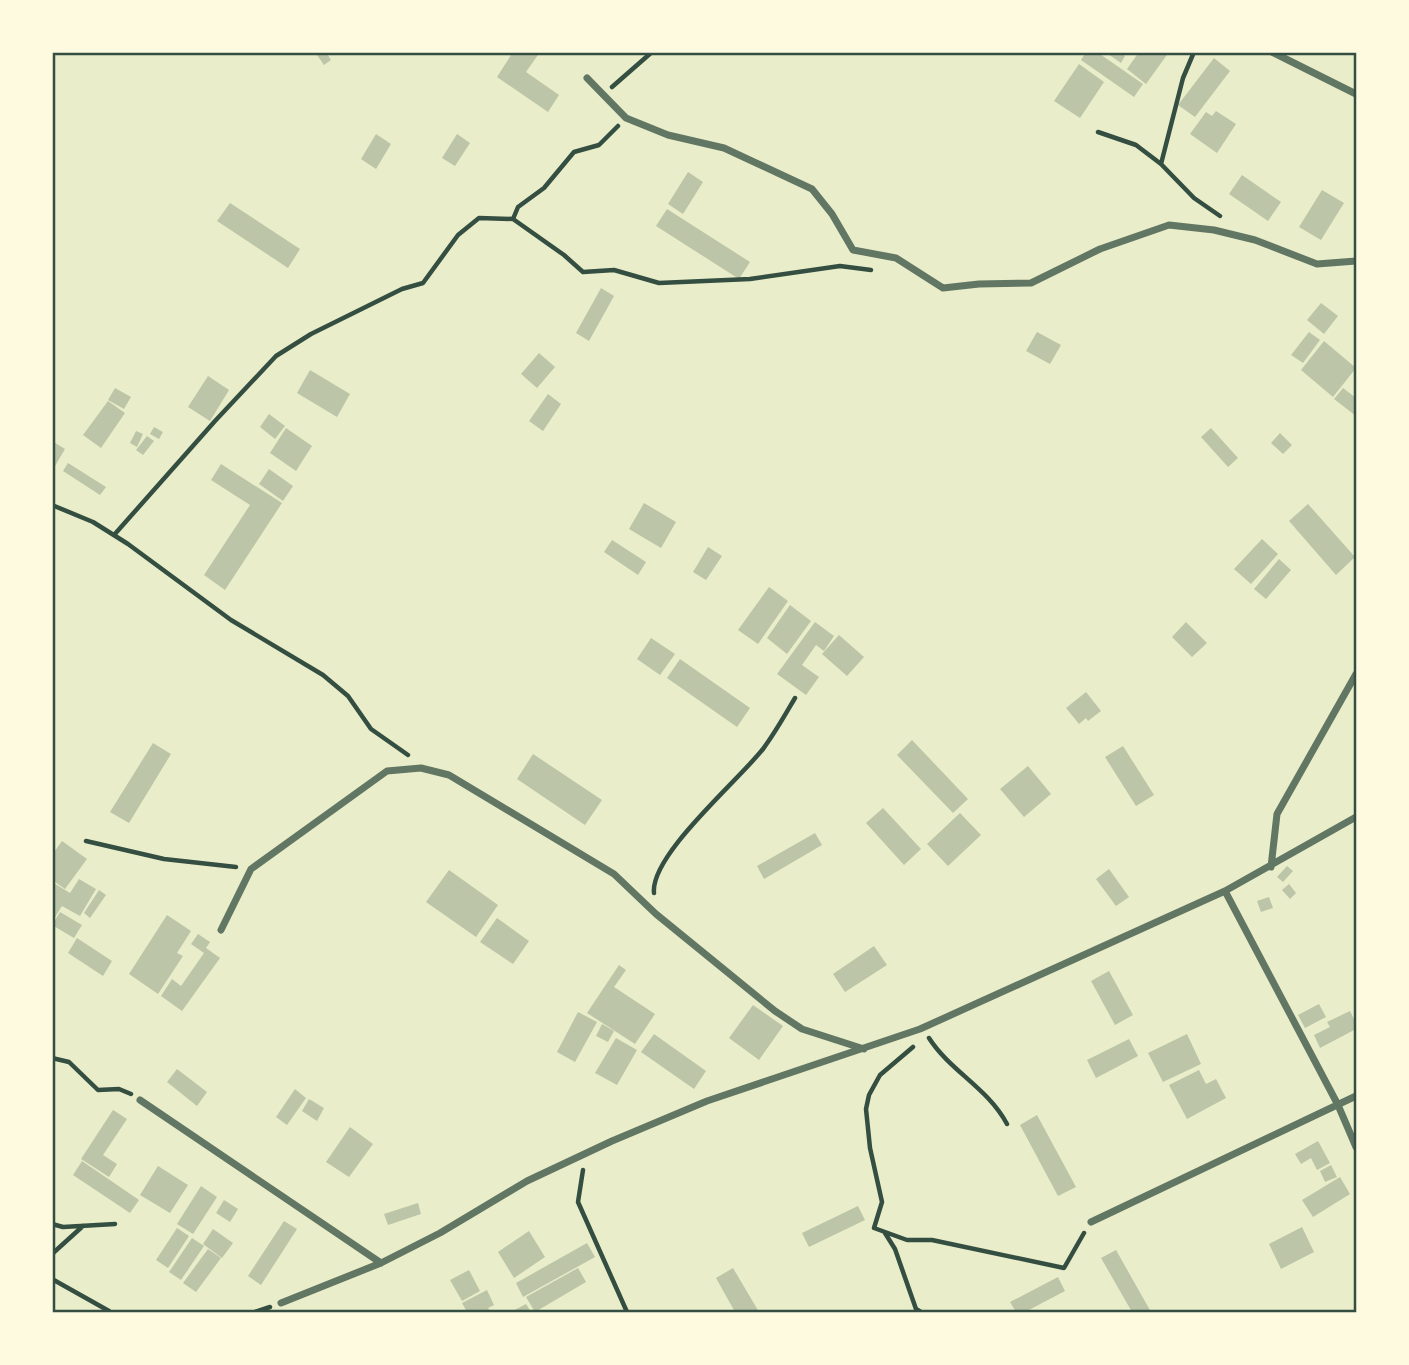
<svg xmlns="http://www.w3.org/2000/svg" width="1409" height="1365" font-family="Commissioner,sans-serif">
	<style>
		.building { fill: #bcc5a7 }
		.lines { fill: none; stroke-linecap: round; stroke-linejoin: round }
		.path { stroke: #344e41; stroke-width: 4.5 }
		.minor { stroke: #617663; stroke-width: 7 }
		.neatline { fill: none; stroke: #344e41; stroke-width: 2.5 }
	</style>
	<rect width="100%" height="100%" fill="#e9edc9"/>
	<path class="building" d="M320 52H326L331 60 324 65 317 55Z
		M513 52H540L526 72 559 95 548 112 497 77Z
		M1086 52H1097L1143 84 1134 97 1081 60Z
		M1105 52H1120L1125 56 1121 63Z
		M1139 52H1169L1146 84 1127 69Z
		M1214 58 1230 71 1195 117 1178 105Z
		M1079 64 1104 82 1080 118 1054 101Z
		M1216 111 1236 124 1217 153 1190 134 1206 112 1212 116Z
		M376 134 391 144 376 169 361 159Z
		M457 134 470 143 455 166 442 158Z
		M688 172 703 182 683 214 668 204Z
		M1242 175 1281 202 1268 221 1229 194Z
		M1322 190 1344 203 1321 240 1299 227Z
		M230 203 300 249 288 268 217 221Z
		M667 209 750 262 739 279 656 226Z
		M601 288 614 296 589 341 576 333Z
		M1321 303 1338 316 1324 334 1307 320Z
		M1037 332 1061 345 1050 364 1026 351Z
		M1309 332 1320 340 1303 363 1291 355Z
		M1324 341 1356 368 1333 397 1301 370Z
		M539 353 555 367 537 388 521 374Z
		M310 370 350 394 337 417 297 393Z
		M208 376 229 390 210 421 188 407Z
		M115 388 131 397 124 409 108 400Z
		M1343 388 1356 398V416L1334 399Z
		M548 394 561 404 543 431 529 421Z
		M108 401 125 413 101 448 83 435Z
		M269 414 285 426 275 439 260 427Z
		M154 427 163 432 159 439 150 434Z
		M286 428 312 446 296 471 270 453Z
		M1211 428 1238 458 1228 467 1201 437Z
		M136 431 143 434 137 447 130 443Z
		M1280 433 1292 445 1283 454 1271 443Z
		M147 436 154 441 143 455 136 450Z
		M52 441 65 449 55 466 52 464Z
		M68 463 106 487 100 495 63 471Z
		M221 464 282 503 225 590 204 575 250 505 211 480Z
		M269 469 293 486 283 501 259 484Z
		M644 503 676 522 661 548 629 529Z
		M1308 504 1355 557 1336 575 1289 521Z
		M1262 539 1278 554 1251 584 1234 569Z
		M612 540 646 562 638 575 604 552Z
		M708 547 722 556 706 580 693 572Z
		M1279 559 1291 570 1266 599 1254 589Z
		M769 587 788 601 758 644 738 630Z
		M790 605 811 621 787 654 767 638Z
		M815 622 834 636 824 651 816 645 802 665 819 677 806 695 777 674Z
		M1186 622 1207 643 1192 657 1172 637Z
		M839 635 864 657 847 676 822 654Z
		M651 638 675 654 660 675 637 659Z
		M680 659 750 708 737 727 667 678Z
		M1086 692 1101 711 1088 721 1086 718 1079 724 1066 708Z
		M912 740 968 799 953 813 897 755Z
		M153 743 171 754 129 823 110 812Z
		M1123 746 1154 795 1136 806 1105 757Z
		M533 754 602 800 585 825 517 779Z
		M1028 766 1051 794 1024 817 1000 789Z
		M883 808 921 849 904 865 866 823Z
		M960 813 981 835 948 866 927 844Z
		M815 833 822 845 764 879 757 866Z
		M62 841 87 859 65 889 52 880V855Z
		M1287 866 1293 871 1283 882 1277 877Z
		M1109 869 1129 897 1116 906 1096 879Z
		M449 870 498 905 476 937 426 902Z
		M79 879 96 889 80 916 62 906 52 922V882L70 893Z
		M1289 884 1296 893 1290 899 1282 890Z
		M99 890 106 895 90 918 84 913Z
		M1269 897 1273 908 1261 912 1257 901Z
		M60 912 82 925 74 938 52 925Z
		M167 915 191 931 177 953 183 956 158 994 129 974Z
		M497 918 529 941 513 964 480 942Z
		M198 934 210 942 206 948 220 958 182 1011 161 996 172 979 181 986 204 953 191 944Z
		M77 938 112 961 103 976 68 953Z
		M874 946 887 965 845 992 833 974Z
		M619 965 626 970 614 987 655 1014 635 1044 587 1013Z
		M1109 971 1133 1015 1115 1025 1091 981Z
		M1319 1004 1326 1017 1305 1028 1298 1015Z
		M753 1005 783 1026 759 1060 729 1038Z
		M1350 1011 1356 1023V1029L1320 1048 1314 1035 1330 1027 1327 1022Z
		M578 1012 597 1022 575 1062 557 1052Z
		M602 1024 614 1031 608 1042 596 1036Z
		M654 1034 706 1071 694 1089 641 1052Z
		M1187 1034 1201 1064 1163 1082 1148 1053Z
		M616 1038 637 1050 617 1085 595 1073Z
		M1129 1039 1138 1056 1096 1078 1087 1060Z
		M177 1069 207 1092 197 1106 167 1082Z
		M1199 1070 1206 1084 1216 1079 1226 1098 1187 1119 1169 1085Z
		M295 1089 306 1098 287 1125 276 1117Z
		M309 1099 324 1108 317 1121 302 1111Z
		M113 1110 127 1119 103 1155 117 1164 109 1177 81 1159Z
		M1037 1115 1076 1187 1058 1196 1020 1125Z
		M350 1127 373 1144 349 1177 326 1162Z
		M1318 1141 1330 1163 1317 1170 1311 1158 1301 1164 1295 1154Z
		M82 1161 139 1200 130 1213 73 1175Z
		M1331 1165 1337 1177 1325 1182 1320 1171Z
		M158 1166 188 1185 170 1213 140 1195Z
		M1340 1177 1350 1194 1313 1217 1302 1200Z
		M201 1186 217 1197 193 1234 177 1224Z
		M224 1200 238 1209 230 1222 216 1213Z
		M418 1203 421 1214 388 1225 384 1214Z
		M858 1206 865 1220 809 1247 802 1233Z
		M284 1221 297 1229 261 1285 248 1276Z
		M1302 1227 1314 1252 1281 1269 1269 1244Z
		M177 1228 189 1236 168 1268 156 1260Z
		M213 1229 233 1243 222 1258 203 1244Z
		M529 1231 545 1257 514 1278 498 1252Z
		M192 1238 204 1246 181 1280 169 1272Z
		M587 1243 595 1257 523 1297 516 1283Z
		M208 1249 221 1258 196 1292 183 1283Z
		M1116 1250 1151 1312H1132L1101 1258Z
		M578 1268 586 1282 535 1312 526 1297Z
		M733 1268 759 1312H735L716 1278Z
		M469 1270 480 1291 462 1301 450 1280Z
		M1058 1277 1065 1291 1025 1312H1016L1010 1302Z
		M487 1290 494 1305 488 1308 491 1312H467L462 1303Z
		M526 1304 531 1312H511Z"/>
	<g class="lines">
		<path class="path" d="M612 87 652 52
			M1098 132 1136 145 1161 164 1194 198 1220 216
			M1161 164 1183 78 1194 52
			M513 219 518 207 544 188 574 152 599 145 618 126
			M52 505 93 522 128 544 231 620 323 675 348 696 371 729 408 755
			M114 535 215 421 276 356 311 334 402 289 423 283 458 235 479 218 513 219 564 255 583 272 614 270 659 283 750 279 840 266 871 270
			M86 841 164 859 236 867
			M654 893C650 855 739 780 763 749 775 733 785 715 795 698
			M929 1038C950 1071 988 1088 1007 1124
			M913 1047 880 1075 869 1095 866 1109 870 1148 882 1202 874 1228 907 1240H932L1064 1268 1084 1233
			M52 1058 69 1062 98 1090 119 1089 131 1094
			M583 1170 578 1202 627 1312
			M52 1224 63 1227 115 1224
			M885 1233 895 1249 916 1309 921 1312
			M52 1254 83 1226
			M52 1279 109 1311
			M255 1312 270 1307"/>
		<path class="minor" d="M1272 52 1356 94
			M587 78 626 118 668 135 724 148 812 189 832 214 853 250 896 258 943 288 979 284 1031 283 1100 249 1169 225 1214 230 1255 240 1317 264 1356 261
			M1271 867 1277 814 1356 674
			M1225 891 1338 1105 1356 1147
			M221 930 251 869 387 771 421 768 449 775 614 874 656 914 775 1011 802 1029 864 1049
			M140 1100 381 1263
			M1091 1222 1356 1096
			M281 1303 381 1263 440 1233 527 1181 612 1141 707 1101 920 1029 1225 891 1356 817"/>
	</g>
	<rect width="1409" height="1365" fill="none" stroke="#fefae0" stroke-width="108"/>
	<rect x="54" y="54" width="1301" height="1257" class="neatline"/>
</svg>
